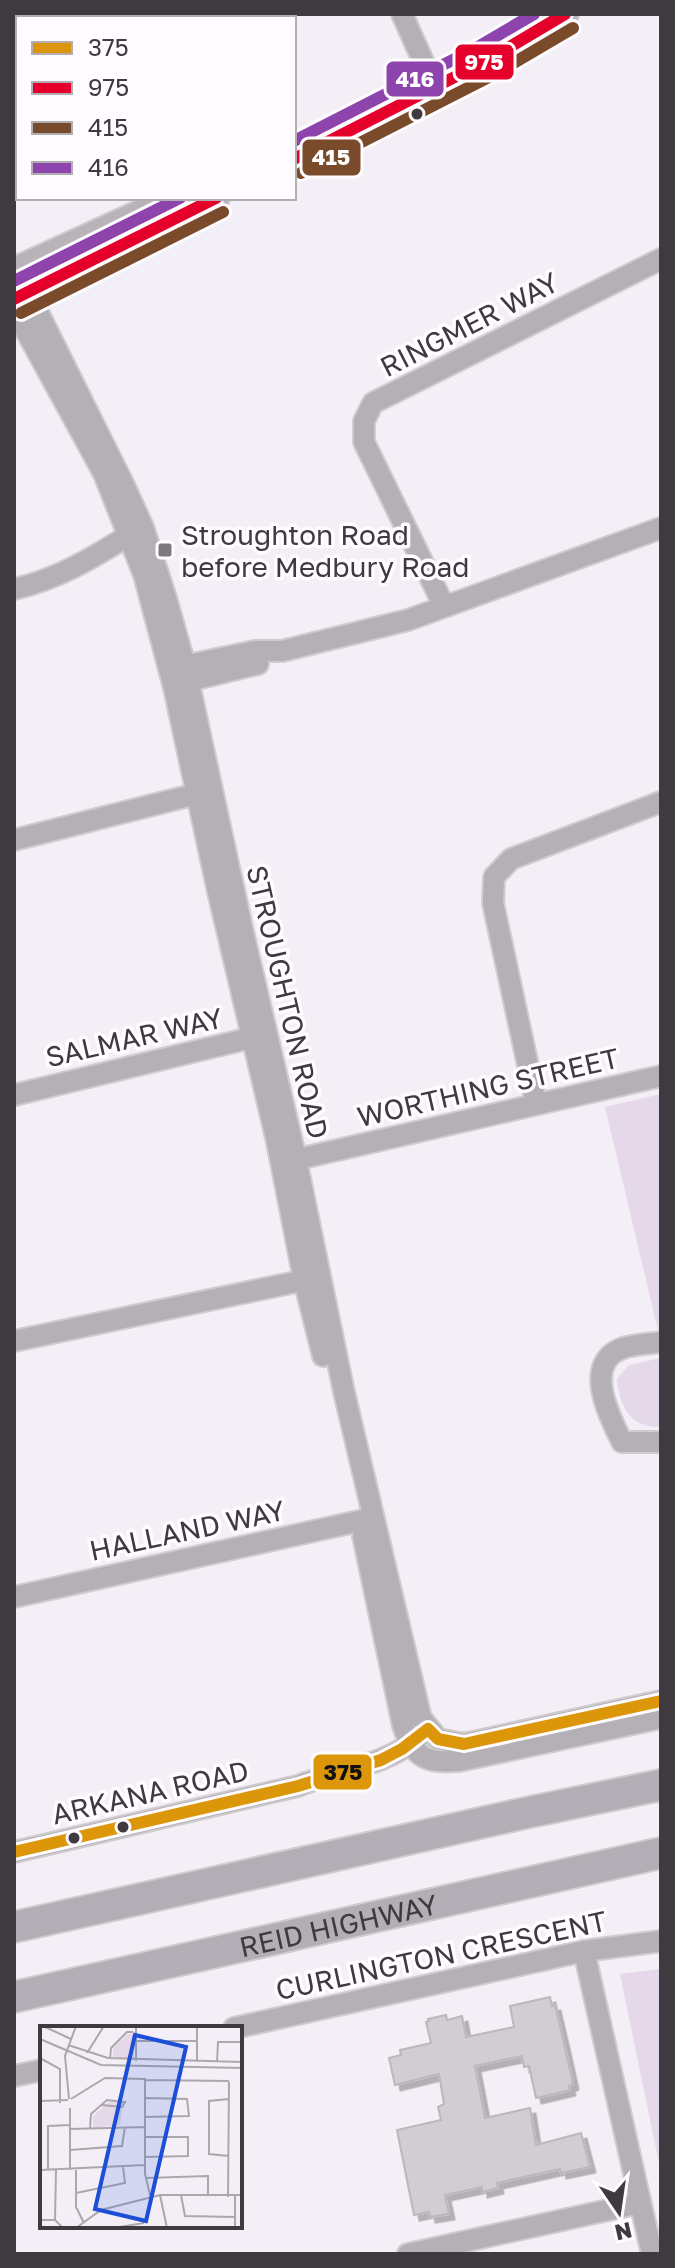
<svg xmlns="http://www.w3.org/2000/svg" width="675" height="2268" font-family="'Golos Text',sans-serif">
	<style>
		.green { fill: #e4d8e9 }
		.building { fill: #d1cdd2; stroke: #bbb7bc; stroke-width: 2; filter: url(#shadow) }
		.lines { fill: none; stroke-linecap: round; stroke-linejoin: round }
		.minor-casing { stroke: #cfccd1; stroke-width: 24 }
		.major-casing { stroke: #cfccd1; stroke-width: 30 }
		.highway-casing { stroke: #cfccd1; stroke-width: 34 }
		.minor { stroke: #b4b0b5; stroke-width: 20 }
		.major { stroke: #b8b3ba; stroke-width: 26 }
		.highway { stroke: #b3aeb5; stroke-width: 30 }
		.bus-1-casing { stroke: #fefcff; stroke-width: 18 }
		.bus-2-casing { stroke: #fefcff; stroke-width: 18 }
		.bus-3-casing { stroke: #fefcff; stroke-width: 18 }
		.bus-4-casing { stroke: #fefcff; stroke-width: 18 }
		.bus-1 { stroke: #db9609; stroke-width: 12 }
		.bus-2 { stroke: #e4002b; stroke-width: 12 }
		.bus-3 { stroke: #7a4b2a; stroke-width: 12 }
		.bus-4 { stroke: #8e44ad; stroke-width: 12 }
		.bus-dot { fill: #3e3a3f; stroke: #fefcff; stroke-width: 3 }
		.poi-dot { fill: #7e797f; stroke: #fefcff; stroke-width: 3 }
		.labels { text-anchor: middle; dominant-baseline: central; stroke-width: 7; stroke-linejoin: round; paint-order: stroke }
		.street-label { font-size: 28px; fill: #3e3a3f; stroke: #fefcff }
		.poi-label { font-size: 28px; fill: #3e3a3f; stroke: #fefcff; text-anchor: start }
		.inset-road { fill: none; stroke: #aba7ad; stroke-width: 2 }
		.view { fill: #1d4ed8; fill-opacity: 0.15; stroke: #1d4ed8; stroke-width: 4 }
		.inset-edge { fill: none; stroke: #3e3a3f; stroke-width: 4 }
		.line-badge { stroke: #fefcff; stroke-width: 3 }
		.badge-label { font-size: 22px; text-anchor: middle; font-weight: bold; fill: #fff }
		.pale-badge-label { font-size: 22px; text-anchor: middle; font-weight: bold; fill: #111 }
	</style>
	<defs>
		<filter id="shadow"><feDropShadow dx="5.5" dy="5.5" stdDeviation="0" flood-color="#0004"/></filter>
	</defs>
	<rect width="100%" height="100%" fill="#f4eff6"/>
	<path class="green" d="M661 1094V1343L605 1107Z
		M661 1358V1427C630 1428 620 1407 617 1379L629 1365Z
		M661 1969V2173L620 1974Z"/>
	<path class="building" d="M550 1997 552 2006 555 2005 566 2052 573 2084 569 2086 570 2090 536 2098 529 2066 524 2067 522 2056 475 2066 485 2118 530 2108 536 2145 581 2133 590 2167 561 2173 560 2169 497 2183 498 2188 482 2192V2187L445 2195 449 2214 430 2217 429 2212 414 2215 397 2130 441 2120 438 2107 444 2104 439 2074 395 2085 389 2058 401 2055 400 2050 431 2043 426 2022 429 2021 428 2019 446 2015 447 2020 462 2016 466 2037 514 2027 510 2006Z"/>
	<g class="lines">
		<g class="minor-casing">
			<path id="minor" d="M402 14 435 88
				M22 280 123 483 143 527 166 598 185 665 243 932 296 1159 344 1392 421 1718 438 1739 464 1744 661 1701
				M14 309 104 474 144 575 174 688 218 892 277 1142 304 1280 323 1356
				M14 589C60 579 99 554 139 529
				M444 606 364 442V421L373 403 661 259
				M174 668 255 651H282L408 620 661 528
				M176 684 258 664
				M14 840 208 791
				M14 1095 263 1035
				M536 1103 493 903 494 877 511 859 661 802
				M285 1162 661 1076
				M14 1341 315 1278
				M661 1342C649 1344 635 1344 623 1348 582 1363 609 1416 622 1442H661
				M363 1536 403 1726C415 1759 426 1763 459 1761L661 1718
				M14 1597 373 1518
				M14 1852 298 1786C339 1769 384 1767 419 1737
				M584 1951 652 2254
				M234 2028 584 1951 661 1941
				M14 2076 42 2070
				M408 2254 640 2203"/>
		</g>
		<g class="major-casing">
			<path id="major" d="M294 159 486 61 565 14
				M14 271 174 198
				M14 299 216 198"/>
		</g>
		<g class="highway-casing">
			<g id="highway">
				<path d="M14 1927 530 1812 661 1785"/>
				<path id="s1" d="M14 1997 661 1853"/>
			</g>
		</g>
		<use href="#minor" class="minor"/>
		<use href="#major" class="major"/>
		<use href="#highway" class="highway"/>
		<g class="bus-1-casing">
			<path id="bus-1" d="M14 1852 298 1786 381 1760 402 1749 428 1729 438 1739 464 1744 661 1701"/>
		</g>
		<g class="bus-2-casing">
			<path id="bus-2" d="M294 159 486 61 565 14
				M14 299 216 198"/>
		</g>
		<g class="bus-3-casing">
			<path id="bus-3" d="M301 173 493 75 573 28
				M21 313 223 212"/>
		</g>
		<g class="bus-4-casing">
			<path id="bus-4" d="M294 141 478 47 534 14
				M14 281 180 198"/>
		</g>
		<use href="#bus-1" class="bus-1"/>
		<use href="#bus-2" class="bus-2"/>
		<use href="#bus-3" class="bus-3"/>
		<use href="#bus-4" class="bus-4"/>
	</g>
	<g class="bus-dot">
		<circle cx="417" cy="114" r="7"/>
		<circle cx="123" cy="1827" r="7"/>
		<circle cx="74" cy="1838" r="7"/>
	</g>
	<rect class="poi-dot" x="157" y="542" width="16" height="16" rx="4"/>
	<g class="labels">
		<g class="street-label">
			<text transform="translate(469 324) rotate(-27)">RINGMER WAY</text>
			<text transform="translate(288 1002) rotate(77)">STROUGHTON ROAD</text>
			<text transform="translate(134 1037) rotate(-13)">SALMAR WAY</text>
			<text transform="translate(488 1087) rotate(-13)">WORTHING STREET</text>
			<text transform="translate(187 1530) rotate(-12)">HALLAND WAY</text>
			<text transform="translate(150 1792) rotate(-13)">ARKANA ROAD</text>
			<text stroke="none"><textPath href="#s1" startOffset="332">REID HIGHWAY</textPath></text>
			<text transform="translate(441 1955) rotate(-12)">CURLINGTON CRESCENT</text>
		</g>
		<g class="poi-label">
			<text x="181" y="534">Stroughton Road<tspan x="181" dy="32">before Medbury Road</tspan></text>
		</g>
	</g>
	<g transform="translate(40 2026)">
		<rect width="202" height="202" fill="#f4eff6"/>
		<path d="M88 8H94V33L73 31V22ZM71 74 83 76 80 99 53 102V90Z" fill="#e4d8e9"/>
		<path class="inset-road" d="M3 0 31 13M0 13 61 39 202 42M96 15H157M28 19 68 32 202 36M47 27 64 0M0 32 20 43V77M70 33 71 22 87 6H93M96 35V0M157 36V0M177 36 178 16H202M105 54 189 55M29 73 25 30 36 0M31 73 65 52 105 53V148L111 173M0 75 28 74M30 82V144M104 91 149 90 147 73 106 72M30 103 105 101M50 103 51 88 67 74 85 76 82 81 62 79M104 111H148V130L105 131M30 124 82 120 85 101M189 130 169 128V75L189 73M0 144 105 139M8 144V100L30 99M36 144V181L44 197M106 152 168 150V169M36 167 85 157 83 141M120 169 127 202M141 169 145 190 195 191M195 169V202M188 171 189 56M0 194H15L23 202M15 194 16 144M79 201 104 197M36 202 61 184 120 169H202"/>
		<path class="view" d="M95 9 146 21 106 195 55 183Z"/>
		<rect width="202" height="202" class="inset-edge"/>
	</g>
	<g class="line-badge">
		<rect x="454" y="43" width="61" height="38" rx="8" fill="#e4002b"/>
		<rect x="385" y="60" width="60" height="38" rx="8" fill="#8e44ad"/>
		<rect x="301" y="138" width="61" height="39" rx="8" fill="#7a4b2a"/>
		<rect x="312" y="1753" width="61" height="38" rx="8" fill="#db9609"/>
	</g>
	<g class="badge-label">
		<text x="484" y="70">975</text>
		<text x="415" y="87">416</text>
		<text x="331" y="165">415</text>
	</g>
	<g class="pale-badge-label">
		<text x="343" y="1780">375</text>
	</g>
	<rect width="675" height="2268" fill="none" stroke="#3e3a3f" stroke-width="32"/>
	<rect x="16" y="16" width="280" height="184" fill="#fefcff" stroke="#b1aeb2" stroke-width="2"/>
	<rect x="32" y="42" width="40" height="12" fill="#db9609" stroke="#b1aeb2" stroke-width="2"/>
	<text x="88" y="56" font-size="24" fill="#3e3a3f">375</text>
	<rect x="32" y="82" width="40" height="12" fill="#e4002b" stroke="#b1aeb2" stroke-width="2"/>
	<text x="88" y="96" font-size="24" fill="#3e3a3f">975</text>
	<rect x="32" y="122" width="40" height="12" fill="#7a4b2a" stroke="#b1aeb2" stroke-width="2"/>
	<text x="88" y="136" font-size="24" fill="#3e3a3f">415</text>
	<rect x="32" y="162" width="40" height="12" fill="#8e44ad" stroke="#b1aeb2" stroke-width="2"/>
	<text x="88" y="176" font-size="24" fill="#3e3a3f">416</text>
	<g transform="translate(619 2212) rotate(167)" stroke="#fefcff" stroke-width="6" paint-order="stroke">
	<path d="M0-6L14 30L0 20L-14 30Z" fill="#3e3a3f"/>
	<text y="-12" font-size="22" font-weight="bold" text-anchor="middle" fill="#3e3a3f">N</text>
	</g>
</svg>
